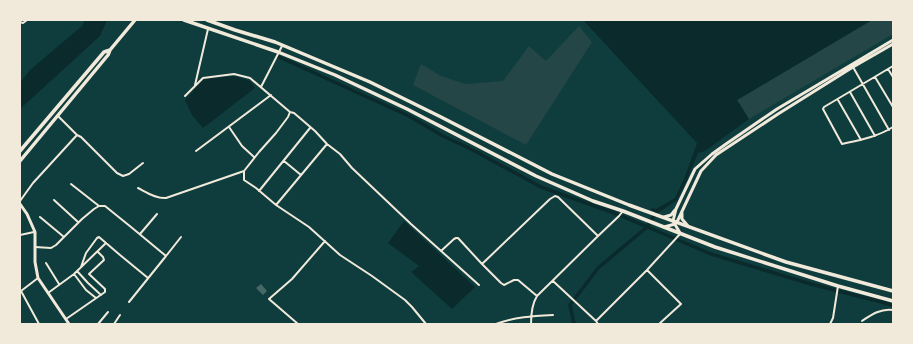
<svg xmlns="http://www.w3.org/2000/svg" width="913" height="344" font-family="'Varela Round',sans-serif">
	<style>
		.green { fill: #244646 }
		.water { fill: #0a2a2b }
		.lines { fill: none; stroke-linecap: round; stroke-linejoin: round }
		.canal { stroke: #0a2a2b; stroke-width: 3.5 }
		.building { fill: #486865 }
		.minor { stroke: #f1e9da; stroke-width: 2 }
		.tertiary { stroke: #f1e9da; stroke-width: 3 }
		.secondary { stroke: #f1e9da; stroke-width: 3 }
		.primary { stroke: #f1e9da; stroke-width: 3.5 }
	</style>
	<rect width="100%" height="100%" fill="#0f3d3e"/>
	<path class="green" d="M872 20H893V34L749 119 737 100Z
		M579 26 592 42 526 145 413 85 421 64 441 76 465 84 503 81 529 46 546 61Z"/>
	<path class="water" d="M85 20H107L100 36 20 109V83L30 70 82 26Z
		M583 20H872L737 100 749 119 705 151 698 153 687 180 677 200 658 213 651 210 652 208 656 209 675 198 684 179 697 143Z
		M235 76 250 81 255 88 203 128 192 115 185 100 204 79Z
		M404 221 475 287 452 309 411 272 419 266 388 243Z"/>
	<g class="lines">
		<path class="canal" d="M277 56 409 116 443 136 471 149 541 187 617 214 711 254 811 284 893 305
			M574 324 570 305 598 268 647 227 656 213"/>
	</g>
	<path class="building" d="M261 284 267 291 263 295 256 288Z"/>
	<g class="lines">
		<path class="minor" d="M20 22 23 23 27 20
			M893 66 824 107 823 109 842 144C860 140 877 137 893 127
			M853 67 889 130
			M888 69 893 77
			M875 77 893 107
			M195 85 208 29
			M261 87 282 46
			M850 92 875 136
			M185 96 203 78 234 74 250 78 290 112 288 117 276 133 259 152 244 171V180L256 188 276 205 309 227 340 255 372 276 405 300 412 307 426 324
			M838 100 861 140
			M290 112 294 113 315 131 327 144 340 154 352 168 411 224 479 285
			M58 116 77 135
			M229 127 242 146 254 157
			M196 151 271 95
			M284 161 301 175
			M71 184 99 206
			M138 188C146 192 156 199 166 198L244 171
			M259 191 310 128
			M54 200 78 222
			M20 201 33 183 77 135 81 137 117 173 123 176 129 174 143 163
			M276 205 327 144
			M40 217 64 237
			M140 234 157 214
			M20 235 34 232
			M35 247 51 248 56 245 82 219 94 209 99 206H105L131 227 166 256 181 237
			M441 251 454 239 456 238H458L482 264 550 199 555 196 558 197 598 236
			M46 263 59 284
			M482 264 501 283 504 285 514 280H518L537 296
			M81 267 86 253 97 238 99 237 106 243
			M647 270 681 304 659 324
			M77 271 88 283 101 295
			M74 274 86 290 96 298
			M553 281 596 321
			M21 291 39 324
			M21 291 38 278
			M48 293 74 274 106 243 120 255 148 278
			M129 302 166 256
			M66 319 105 292V289L89 274 104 260 103 257 98 252
			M862 321C871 315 881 308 893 310
			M98 324 108 312
			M114 324 120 315
			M298 324 269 299 292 279 325 241
			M496 324C514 317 533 316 553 315
			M531 324C531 315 532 304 537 296L598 236 619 216 623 211
			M598 324 596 321 647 270 680 234
			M830 324 833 318 838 286"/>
		<path class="tertiary" d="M20 204 27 214 35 232V262L38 278 69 324"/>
		<path class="secondary" d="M682 213V219L688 226
			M664 217 671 215 675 210
			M664 227 675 224 677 222 701 171 716 155 778 114 853 67 893 44
			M680 233 673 221 676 209 695 169 712 154 726 144 777 109 893 40"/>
		<path class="primary" d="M184 20 278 52 335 75 407 109 536 176 593 201 623 211 715 247 838 286 893 301
			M207 20 235 30 275 42 370 82 441 117 552 174 629 205 786 262 893 291
			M20 151 104 52 110 50
			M20 161 108 55 110 50 135 20"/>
	</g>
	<rect width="913" height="344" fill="none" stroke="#f1e9da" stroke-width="42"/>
</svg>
